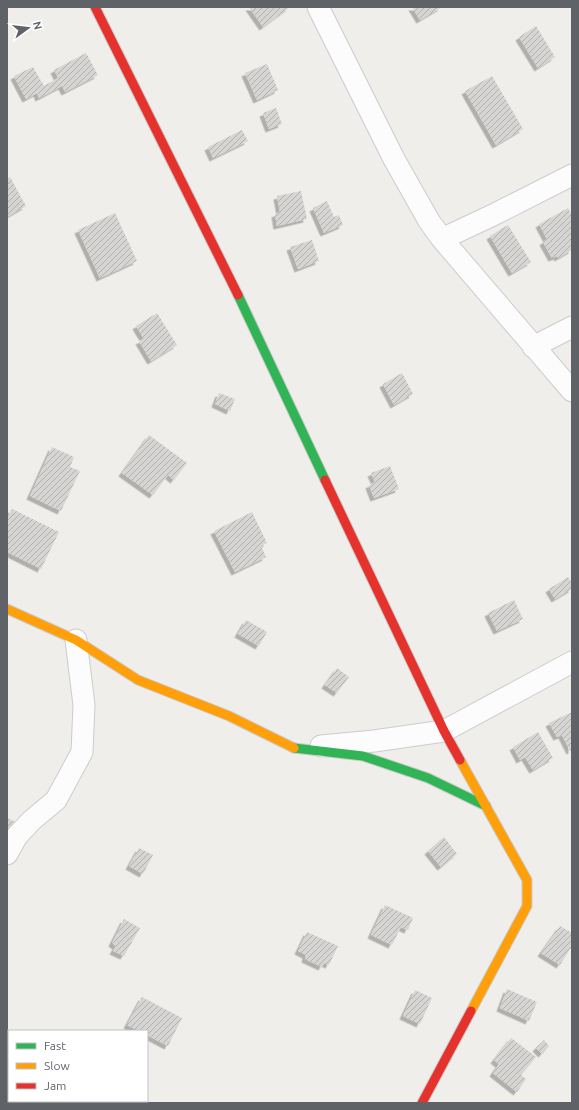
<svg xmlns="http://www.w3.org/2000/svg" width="579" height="1110" font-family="Ubuntu,sans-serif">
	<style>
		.building { fill: url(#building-hatch); filter: url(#shadow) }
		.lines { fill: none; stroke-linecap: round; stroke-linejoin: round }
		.street-casing { stroke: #cbcccc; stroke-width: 23 }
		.fast-casing { stroke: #cacacb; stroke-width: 11 }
		.slow-casing { stroke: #cacacb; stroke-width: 11 }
		.jam-casing { stroke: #cacacb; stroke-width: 11 }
		.street { stroke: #fdfcfc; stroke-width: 21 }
		.fast { stroke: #30b455; stroke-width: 9 }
		.slow { stroke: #ff9f0a; stroke-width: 9 }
		.jam { stroke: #e5322d; stroke-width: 9 }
	</style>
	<defs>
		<pattern id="building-hatch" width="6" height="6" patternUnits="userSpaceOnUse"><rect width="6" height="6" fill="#d6d5d3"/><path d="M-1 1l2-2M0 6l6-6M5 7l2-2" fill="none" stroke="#b1b0af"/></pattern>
		<filter id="shadow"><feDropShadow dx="-3.5" dy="3.5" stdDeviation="0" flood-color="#0004"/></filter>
	</defs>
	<rect width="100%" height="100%" fill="#efeeea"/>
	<path class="building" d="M249 7H290L263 27Z
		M412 7H442L420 20Z
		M536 26 555 57 538 68 519 37Z
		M86 53 98 75 65 92 62 86 39 98 37 93 26 99 14 76 33 67 44 86 58 78 54 70Z
		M267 64 278 90 257 100 245 73Z
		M492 76 523 129 496 145 465 91Z
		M276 108 282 124 269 129 263 113Z
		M242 130 248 141 213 158 208 147Z
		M10 177 26 206 7 217V179Z
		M301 191 307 219 277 226 275 214 280 212 277 196Z
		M327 201 334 217 339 215 343 225 324 233 313 208Z
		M568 208 572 215V250L558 258 557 256 552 258 543 242 547 239 539 224Z
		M115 213 137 261 100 278 78 230Z
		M508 225 531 262 512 273 490 236Z
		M312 240 319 261 298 269 290 247Z
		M157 313 177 345 151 361 139 341 144 339 136 326Z
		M402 373 413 394 394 405 383 384Z
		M219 393 235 399 230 411 215 404Z
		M149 435 187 463 174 480 168 475 153 495 122 473Z
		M52 447 74 457 70 467 80 471 61 511 30 496Z
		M390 466 399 489 374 498 369 485 375 482 371 473Z
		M12 509 59 532 41 569 7 552V519Z
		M252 512 267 543 261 546 266 557 235 572 214 531Z
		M568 577 572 583V589L555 599 549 589Z
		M514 600 523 619 497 631 488 613Z
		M246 620 267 632 259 646 238 634Z
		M337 668 349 677 337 693 325 685Z
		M572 712V750L570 751 562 735 557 737 549 723Z
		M538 732 553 758 533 770 525 757 520 760 513 747Z
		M7 818 16 822 7 841Z
		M444 837 457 854 441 867 428 851Z
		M139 848 153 855 143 874 129 866Z
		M385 905 413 918 408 930 401 927 392 945 371 935Z
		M124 919 140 928 124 956 113 951 116 946 112 943Z
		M560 926 572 933V946L560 965 541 953Z
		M307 932 338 946 329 965 324 963 322 967 305 959 306 955 298 951Z
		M507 989 537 1002 529 1021 500 1008Z
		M415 990 432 998 420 1024 403 1016Z
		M142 997 182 1018 168 1046 147 1035V1031H139L127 1025Z
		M511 1038 536 1057 521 1075 526 1079 517 1092 493 1073 499 1064 494 1060Z
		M544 1040 549 1046 542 1054 536 1048Z"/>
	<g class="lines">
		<g class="street-casing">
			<path id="street" d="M318 7 394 159 429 221 442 239 572 391
				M442 239 493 215 572 175
				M533 347 572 327
				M321 746 374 741 444 731 572 662
				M7 854 17 836 31 821 56 800 82 752 84 705 76 640"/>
		</g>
		<g class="fast-casing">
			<path id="fast" d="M238 295 325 480
				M294 748 363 756 428 778 486 806"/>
		</g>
		<g class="slow-casing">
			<path id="slow" d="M7 609 76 640 138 680 229 716 294 748
				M460 760 527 880V906L471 1011"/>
		</g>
		<g class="jam-casing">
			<path id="jam" d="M95 7 238 295
				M325 480 444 731 460 760
				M422 1103 471 1011"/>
		</g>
		<use href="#street" class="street"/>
		<use href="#fast" class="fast"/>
		<use href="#slow" class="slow"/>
		<use href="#jam" class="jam"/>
	</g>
	<rect width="579" height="1110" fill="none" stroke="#5f6368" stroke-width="16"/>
	<rect x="8" y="1030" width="140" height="72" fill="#ffffff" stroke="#bfc1c3"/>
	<rect x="16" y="1043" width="20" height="6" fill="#30b455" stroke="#bfc1c3"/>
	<text x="44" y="1050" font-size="12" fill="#5f6368">Fast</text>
	<rect x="16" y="1063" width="20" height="6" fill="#ff9f0a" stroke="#bfc1c3"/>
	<text x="44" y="1070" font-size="12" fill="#5f6368">Slow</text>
	<rect x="16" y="1083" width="20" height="6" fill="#e5322d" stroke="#bfc1c3"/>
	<text x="44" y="1090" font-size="12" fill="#5f6368">Jam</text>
	<g transform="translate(28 28) rotate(75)" stroke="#ffffff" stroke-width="3" paint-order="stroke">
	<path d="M0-3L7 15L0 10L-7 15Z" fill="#5f6368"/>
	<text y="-6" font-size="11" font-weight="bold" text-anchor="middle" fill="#5f6368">N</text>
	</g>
</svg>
